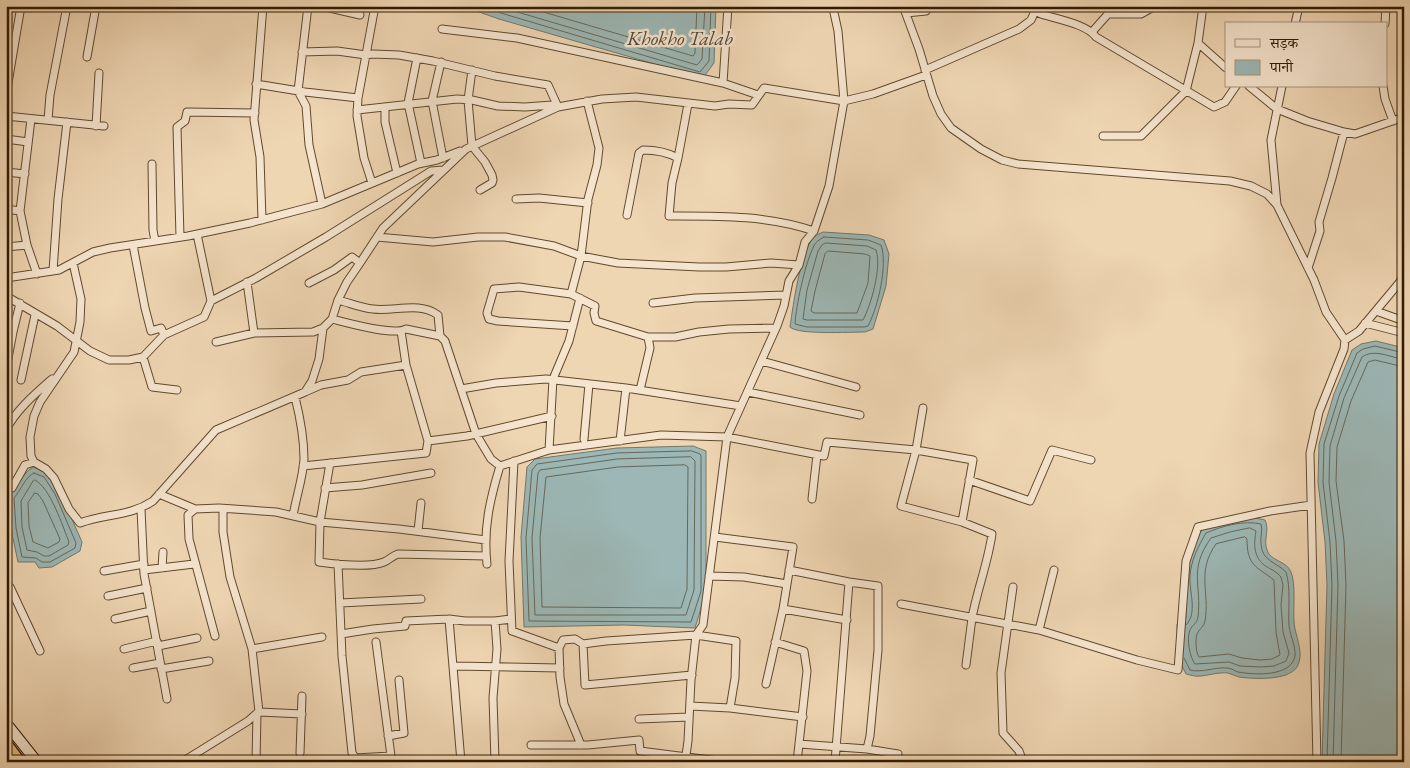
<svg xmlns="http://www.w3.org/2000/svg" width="1410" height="768" font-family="'EB Garamond','Noto Serif Devanagari',serif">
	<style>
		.water { fill: #9cb7b5; stroke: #71786d }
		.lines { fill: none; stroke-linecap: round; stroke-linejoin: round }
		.shore { stroke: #66685a; stroke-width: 1 }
		.street-casing { stroke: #60492d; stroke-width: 9 }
		.secondary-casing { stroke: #311a00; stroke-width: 12 }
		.highway-casing { stroke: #311a00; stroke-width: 15 }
		.street { stroke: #f5e4ce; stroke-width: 7 }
		.secondary { stroke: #f5e4ce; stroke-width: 10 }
		.highway { stroke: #e8bb7a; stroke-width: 12 }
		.labels { text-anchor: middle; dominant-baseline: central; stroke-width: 5; stroke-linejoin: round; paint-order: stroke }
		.water-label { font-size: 20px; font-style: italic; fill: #514936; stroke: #f5e4ce }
	</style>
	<rect width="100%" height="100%" fill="#efd6b3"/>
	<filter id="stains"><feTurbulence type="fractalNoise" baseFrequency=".004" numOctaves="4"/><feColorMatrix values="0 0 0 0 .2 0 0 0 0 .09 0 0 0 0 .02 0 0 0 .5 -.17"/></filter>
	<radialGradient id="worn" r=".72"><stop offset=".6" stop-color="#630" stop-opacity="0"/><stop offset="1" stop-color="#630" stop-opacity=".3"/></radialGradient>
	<path class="water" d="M462 6H716L714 63 703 78 499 19Z
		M823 232 869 235 884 240 889 254 886 286 873 329 865 332C850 332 798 335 790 327 793 306 800 254 813 238 816 235 819 234 823 232Z
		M1376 341 1404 348V762H1322L1327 585 1325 542 1318 482 1319 444 1334 394 1352 350 1361 344Z
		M693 446 706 451V592L695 628 624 625 524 627 521 537 527 467 535 459 617 448Z
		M33 467 47 473 60 492 82 542 80 551 52 567 39 568 35 562H18L11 529 9 496C18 486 22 474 33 467Z
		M1251 517 1265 520C1270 529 1263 540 1267 550 1270 561 1287 561 1291 572 1296 585 1293 607 1294 622 1295 636 1305 653 1297 667 1288 681 1253 679 1239 677 1235 676 1232 674 1228 673 1219 672 1210 675 1201 676 1196 677 1191 675 1186 674L1178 658 1177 624 1186 618 1185 575 1190 551 1203 528Z"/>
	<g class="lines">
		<path class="shore" d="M477 6 700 72 709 61 711 6
			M497 6 697 65 702 59 705 6
			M523 6 693 56 695 53 697 6
			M824 237 868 240 881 245C888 265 878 307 868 326L864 327H807L795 324C796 306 805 264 813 248 815 242 819 240 824 237Z
			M826 243 867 246 876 250C882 267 871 305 863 320H807L803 319 807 290 818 251 822 245Z
			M828 251 865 254 870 256 868 283 857 313H814L811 311 815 291 825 254Z
			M692 451 700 454 701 456V591L691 622 529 621 526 538 532 470 537 464 617 453Z
			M691 457 695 461 694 590 686 615H535L532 538 538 473 540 470 617 459Z
			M685 465 688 467 687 589 681 608 542 607 540 538 546 477 618 467Z
			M34 473 44 477 55 494 76 543 75 548 50 562H42L36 558 22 557 16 528 14 498C21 490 25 477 34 473Z
			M35 480C50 487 63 527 69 542L68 545 49 556H44L37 552 27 550 22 527 21 501 33 481Z
			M35 493 38 494 43 501 60 539 59 542 48 548 33 542 29 526 28 503Z
			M1250 528 1256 531C1254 543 1253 556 1264 565 1270 569 1276 571 1281 577L1283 585 1281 605 1283 632 1289 653 1286 661 1274 666 1260 667 1240 666 1229 662 1195 664C1190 658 1186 638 1190 630 1192 625 1197 624 1198 617 1202 585 1188 570 1211 538L1230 532Z
			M1245 537 1247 539C1247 566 1256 566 1274 580L1276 632 1280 655 1272 659 1260 660 1242 658 1229 654 1199 657C1196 653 1195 640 1197 634 1199 629 1204 627 1205 621 1210 592 1196 572 1216 544Z
			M1184 658 1190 670C1202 673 1214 667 1227 668 1231 668 1235 671 1238 672 1255 675 1291 677 1295 656 1296 647 1290 635 1289 626 1288 609 1291 588 1286 572 1276 562 1262 561 1261 544 1260 537 1263 531 1261 524 1244 520 1222 526 1206 533 1198 547 1191 560 1190 576 1189 592 1198 613 1186 625
			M1327 762 1332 585 1330 542 1323 482 1324 444 1339 396 1357 353 1363 349 1375 346 1404 353
			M1333 762 1338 585 1336 541 1329 482 1330 446 1344 398 1362 357C1375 348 1390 358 1404 359
			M1341 762 1346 585 1344 541 1336 481 1337 447 1351 401 1368 362 1375 360 1404 367"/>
		<g class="street-casing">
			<path id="street" d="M308 6 298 91 306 106 309 145 322 204
				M321 6 360 15
				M903 6 919 49 933 96 941 114 951 128 981 149 1002 160 1018 164 1230 181 1251 186 1267 194 1277 205 1314 280 1326 312 1345 340 1344 349 1319 412 1310 453 1317 762
				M1028 6C1032 9 1036 12 1041 14 1056 19 1087 24 1096 37L1214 107 1225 102 1236 86
				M1203 6 1198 43 1226 68
				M906 13 926 11 927 6
				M1295 24 1299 6
				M1385 24 1386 6
				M442 29 517 38 723 83 758 95
				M1092 32 1108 14H1141L1155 6
				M302 52 337 51 366 55 373 54 399 55 433 61 495 76 548 85 558 107
				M87 57 96 6
				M417 58 408 103 421 163
				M441 62 432 101 443 158
				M472 70 468 100 472 146 485 162 492 175 493 180 492 183 480 190
				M925 70 1019 29 1031 20 1035 11
				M723 83 728 6
				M256 84 305 92 358 98
				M1249 86 1277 109 1307 121 1344 132 1355 134 1404 117
				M1383 86 1385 99 1393 121
				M7 89 21 6
				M587 101 599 148 597 165 588 199 581 256 618 263 699 267H726L771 263 799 265
				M385 107V122L397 173
				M357 110 457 99 472 100 498 106 525 107 552 105 558 107
				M6 116 104 126
				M31 119 20 211 27 245 37 274
				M48 120 50 95 67 6
				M96 126 99 73
				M1103 136H1141L1186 91 1198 43
				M6 139 28 142
				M678 158 672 183 669 216C717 216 768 215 814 231
				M152 164 153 230 155 241
				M6 172 25 174
				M372 183 364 158 357 116 358 98 375 6
				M516 199 539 198 588 203
				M1277 205 1271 140 1282 86
				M6 209 20 211
				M627 215 639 153 643 150C655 150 667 152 678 158L688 104
				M262 220 260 157 254 120 263 6
				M197 234 211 301
				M180 237 177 127 185 121 187 112 255 113
				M377 237 433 242 478 237H505L554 246 581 256 571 294 595 306 594 313 596 321 648 337H675L699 332 729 329 776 328
				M133 245 145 308 151 331 161 328 164 335
				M6 247 27 245
				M73 263 81 299 80 322 74 352 40 402 34 416 30 437 31 456 34 462 46 469 54 478 69 509 80 523C107 513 129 517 153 501L216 430 305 392 312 381 319 359 323 328 332 319 338 300 347 282 360 263 383 228 466 149 558 107 602 99 636 97 715 106 729 104 752 105 764 88 844 101 873 94 926 75
				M1308 268 1320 231 1319 222 1332 178 1344 132
				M53 271 58 199 67 122
				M6 278 59 270 93 252 110 248 188 236 250 223 322 204 418 164 437 160 460 151
				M247 282 254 333
				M309 283 334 270 352 257 360 263
				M571 294 519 287 494 289 487 313 489 319 498 321 573 326
				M6 296 57 326 90 351 109 360H129L143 357 164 335 204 317 211 301 256 278 326 237 431 171 443 170
				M338 300C350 303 361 308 373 309 394 312 419 301 438 315L440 336
				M653 303 695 298 786 295
				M1376 311 1404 321
				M332 319C348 323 393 336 406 329L440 336 445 341 476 434 491 459 500 466 549 450 661 435 727 437 824 456 827 442 916 450 973 460 962 522
				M1365 323 1404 333
				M1345 340 1359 331 1404 277
				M216 342 254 333 313 332 323 328
				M143 357 152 387 177 390
				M762 361 856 387
				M6 369 13 332 20 303
				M21 380 35 315
				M461 389 496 383 546 379 626 388 741 406
				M640 390 650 348 648 337
				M305 392 321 385 348 380 361 372 406 365
				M748 392 860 415
				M923 408 916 450 901 506 962 522 992 534C988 563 977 590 972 618 970 634 968 650 966 665
				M6 430C16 410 35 394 52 379
				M584 439 589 384
				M428 441 467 436 552 416
				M620 441 626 388
				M549 450 553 379 569 341 580 298
				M514 461 509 561 512 631 559 648 563 640 575 639 583 644 606 641 696 635 703 625 727 437 777 326 784 306 789 281 799 265 805 242 814 231 829 186 844 101 838 31 833 8
				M330 463 320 522 319 562C334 564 370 568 384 562 389 560 392 556 398 554L486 556
				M303 466 426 453 428 441 406 365 401 331
				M969 480 1030 501 1052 450 1091 460
				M325 488 362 485 431 473
				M6 490 12 488 25 465 34 462
				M159 494 195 509 188 515 189 539 215 636
				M812 499 817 455
				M141 509 144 574 167 699
				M195 509 219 508 276 512 320 522 399 529 486 540
				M223 509V532L230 577 252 649 259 712 257 713 256 762
				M293 516C296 497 303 478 304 459 304 438 300 417 295 397
				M418 531 421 503
				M715 537 793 547 783 609 766 684
				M338 564 342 656 352 753 358 762
				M487 564C483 529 490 499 500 466
				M162 568 163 552
				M144 570 194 564
				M789 570 849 582 878 586V650L870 736 867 749
				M1054 570 1039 630 1137 660 1178 670 1186 561 1198 527 1270 511 1311 505
				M104 571 144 564
				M709 576 744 577 787 584
				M1013 587 1001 673 1003 733 1019 751 1023 762
				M6 588 10 587 40 651
				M108 596 147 588
				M340 603 421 599
				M901 604 1039 630
				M783 609 847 620
				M115 619 151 611
				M449 619 461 762
				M341 634 373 629 405 626 406 621 449 619 465 621H495L511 619
				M775 642 804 651 807 671 797 762
				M583 644 585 685 692 675
				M158 646 197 638
				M559 648 560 677 564 704 581 745
				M124 649 157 641
				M252 649 322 637
				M454 666 560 668
				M133 668 160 663
				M161 669 209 661
				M690 706 730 708 803 717
				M259 712 302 714
				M639 719 689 717
				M388 736 404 733 399 680
				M799 744 867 749 898 754
				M531 745H588L639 740 640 751 726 762
				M300 753 302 696
				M355 758 391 756 376 642
				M182 762 248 721 257 713
				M495 762 493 698 497 649 495 621
				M685 762 688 741 691 680 696 635 736 641 735 678 730 708
				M835 762 849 582"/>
		</g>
		<g class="secondary-casing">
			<path id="secondary" d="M6 723 37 762"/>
		</g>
		<g class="highway-casing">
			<path id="highway" d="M6 745 19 762"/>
		</g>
		<use href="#street" class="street"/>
		<use href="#secondary" class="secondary"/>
		<use href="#highway" class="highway"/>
	</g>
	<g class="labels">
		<g class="water-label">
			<text x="680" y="38">Khokho Talab</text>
		</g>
	</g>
	<rect width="1410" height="768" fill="none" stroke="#efd6b3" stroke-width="25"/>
	<rect x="8" y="8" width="1395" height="753" fill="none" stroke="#311a00" stroke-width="2.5"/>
	<rect x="12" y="12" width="1385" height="743" fill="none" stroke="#311a00"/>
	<rect x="1225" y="22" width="162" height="65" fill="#f5e4ce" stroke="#a7937c"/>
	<rect x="1235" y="39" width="25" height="8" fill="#f5e4ce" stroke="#a7937c"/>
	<text x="1270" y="48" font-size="15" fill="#311a00">सड़क</text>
	<rect x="1235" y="60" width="25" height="15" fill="#9cb7b5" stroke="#a7937c"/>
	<text x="1270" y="72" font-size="15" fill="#311a00">पानी</text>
	<rect width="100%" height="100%" filter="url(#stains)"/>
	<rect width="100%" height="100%" fill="url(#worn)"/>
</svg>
